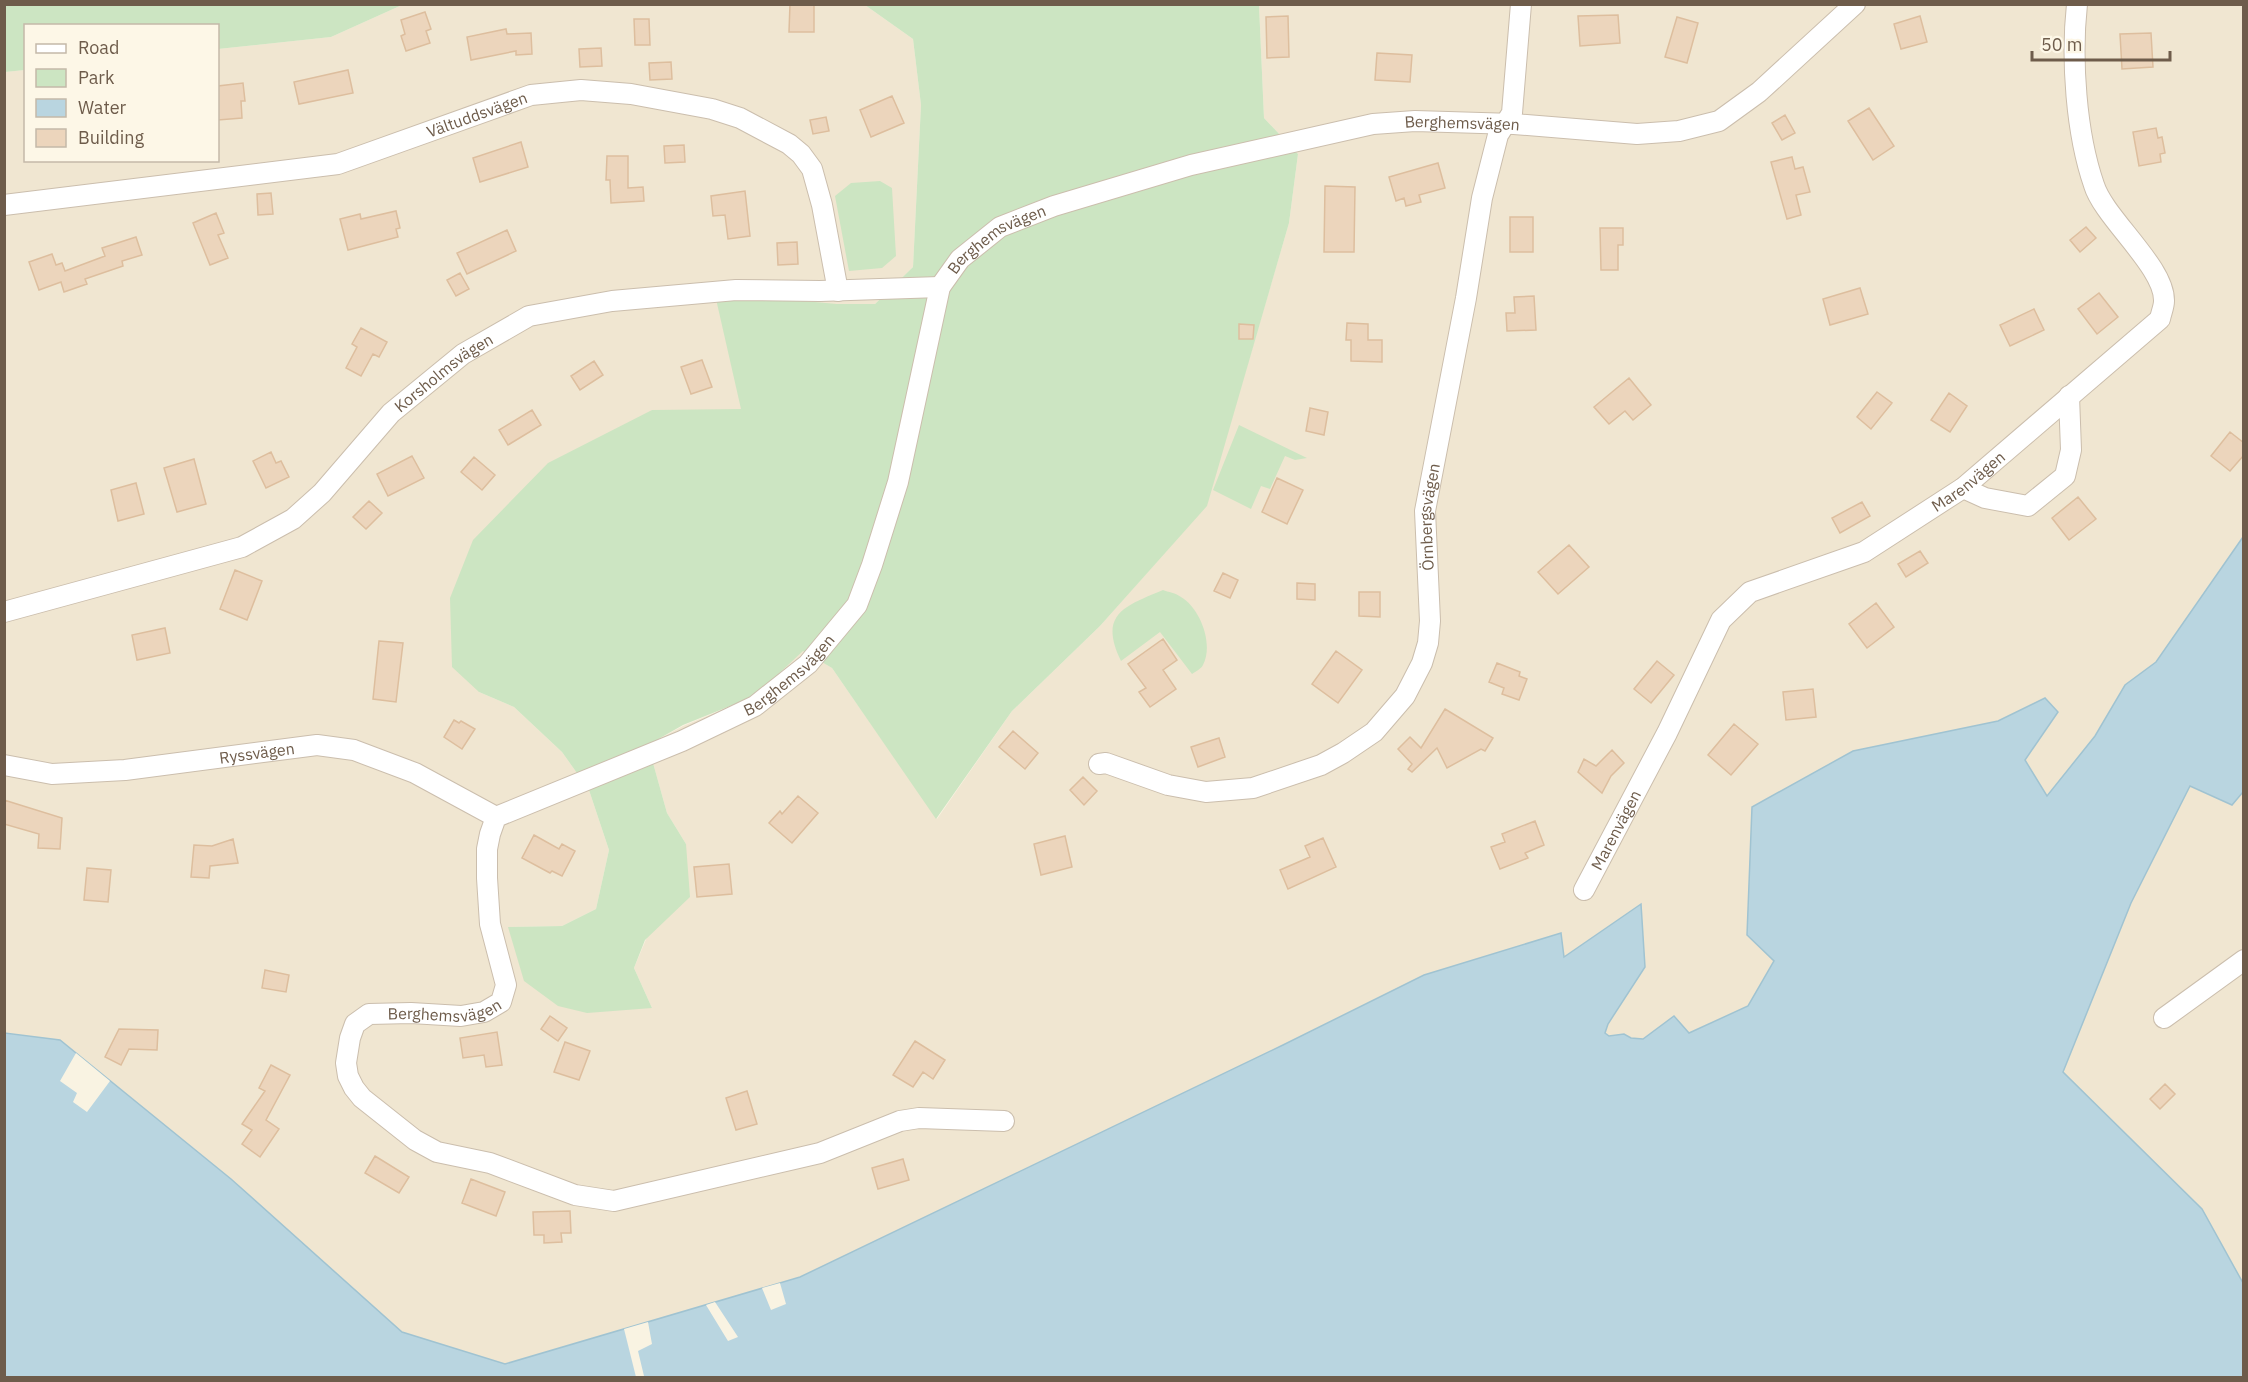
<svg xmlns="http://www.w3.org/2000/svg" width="2248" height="1382" font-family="'IBM Plex Sans',sans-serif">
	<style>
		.residential { fill: #f0e6d1 }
		.green { fill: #cce5c2 }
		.water { fill: #b9d5e0; stroke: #a0c3d1; stroke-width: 1.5 }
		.pier { fill: #f9f3e2 }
		.building { fill: #ecd5bc; stroke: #ddbe9e; stroke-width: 1.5 }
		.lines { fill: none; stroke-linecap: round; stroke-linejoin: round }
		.street-casing { stroke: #cbbead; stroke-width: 22 }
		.street { stroke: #fff; stroke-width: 20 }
		.labels { text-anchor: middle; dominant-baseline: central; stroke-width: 6; stroke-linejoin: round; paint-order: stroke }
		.street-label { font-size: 16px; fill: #6e5c4b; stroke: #fdf7e7 }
	</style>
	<rect width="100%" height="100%" fill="#f9f3e2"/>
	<path class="residential" d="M402 5H865L913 39 921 105 913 267 875 304H837L741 410H652L479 692 514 707 562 752 589 790 609 850 596 909 562 926 509 927 652 1008 634 968 686 844 667 813 648 745 683 726 755 696 803 650 832 668 937 819 1012 711 1100 626 1206 506 1289 223 1298 154 1264 118 1259 5H2243V537L2156 662 2125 685 2095 736 2047 796 2025 760 2058 712 2045 698 1998 721 1853 751 1753 807 1774 961 1748 1006 1688 1033 1674 1016 1643 1039 1631 1038 1624 1034 1609 1036 1605 1032 1608 1024 1623 1001 1640 905 1563 958 1561 934 1424 975 1283 1045 800 1277 504 1364 402 1332 231 1179 60 1040 5 1033 4 72 25 70 26 160H218V49L331 37Z
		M2190 786 2232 805 2243 792V1283L2202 1209 2063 1072 2131 903Z"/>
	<path class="green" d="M4 5 5 4 402 5 331 37 218 49V26H26L25 70 5 72Z
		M865 5H1259L1264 118 1298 154 1289 223 1207 506 1100 626 1012 711 936 819 832 668 803 651 755 696 683 725 648 745 667 813 686 844 690 897 645 940 634 968 652 1008 587 1013 558 1006 524 981 508 927 562 926 596 909 609 850 589 790 562 752 514 707 479 692 452 667 450 598 473 540 548 463 652 410 741 409 716 299 747 296 837 304H875L913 267 921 105 913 39Z
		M880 181 892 188 896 256 882 268 849 271 835 196 851 183Z
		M1239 425 1307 458 1295 460 1285 456 1270 489 1261 486 1251 509 1213 490Z
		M1163 590C1168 592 1176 593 1181 597 1200 608 1214 644 1203 665 1201 669 1196 671 1192 674L1160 632 1121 661C1098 614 1125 606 1163 590Z"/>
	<path class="water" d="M2243 537V792L2232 805 2190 786 2131 903 2063 1072 2202 1209 2243 1283V1377L5 1378V1033L60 1040 231 1179 402 1332 505 1364 800 1277 1283 1045 1424 975 1561 933 1564 957 1641 904 1645 967 1608 1024 1605 1033 1609 1036 1624 1034 1631 1038 1643 1039 1674 1016 1689 1033 1748 1006 1774 961 1747 935 1752 807 1853 751 1998 721 2045 698 2058 712 2025 760 2047 796 2095 736 2125 685 2156 662Z"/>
	<path class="pier" d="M76 1053 110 1081 87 1112 73 1102 77 1093 60 1081Z
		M780 1283 786 1304 771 1310 762 1288Z
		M715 1302 738 1337 728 1341 706 1305Z
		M648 1322 652 1344 638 1351 644 1376 636 1377 624 1329Z"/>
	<path class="building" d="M790 4H814V32H789Z
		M425 12 431 29 426 31 430 43 406 51 401 36 405 34 401 20Z
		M1618 15 1620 43 1580 46 1578 16Z
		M1288 16 1289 57 1267 58 1266 17Z
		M1920 16 1927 42 1901 49 1894 24Z
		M1677 17 1698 23 1687 63 1665 57Z
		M634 19H649L650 45H635Z
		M506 29 507 34 531 33 532 54 516 55V51L471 60 467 37Z
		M2151 33 2153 67 2122 69 2120 34Z
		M601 48 602 66 580 67 579 49Z
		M1377 53 1412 55 1410 82 1375 80Z
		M671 62 672 79 650 80 649 63Z
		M348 70 353 93 299 104 294 82Z
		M243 83 245 101H241L242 118 218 120V86Z
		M892 96 904 123 871 137 860 110Z
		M1869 108 1894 146 1873 160 1848 121Z
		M1785 115 1795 133 1782 140 1772 123Z
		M826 117 829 131 813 134 810 120Z
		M2156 128 2158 138 2162 137 2165 153 2160 154 2161 162 2139 166 2133 132Z
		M521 142 528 167 480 182 473 158Z
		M684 145 685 162 665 163 664 146Z
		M607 156H628V188L643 187 644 201 611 203 610 180H606Z
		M1792 157 1795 169 1803 167 1810 192 1796 195 1801 215 1787 219 1771 162Z
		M1438 163 1445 188 1419 195 1421 202 1406 206 1404 198 1396 201 1389 177Z
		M1325 186 1355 187 1354 252H1324Z
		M745 191 750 236 728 239 725 215 713 216 711 196Z
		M271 193 273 214 258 215 257 194Z
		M396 211 400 228 396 229 398 237 348 250 340 219 360 214 361 219Z
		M216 213 224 233 218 235 228 258 210 265 193 223Z
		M1510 217H1533V252H1510Z
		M2086 227 2096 238 2080 252 2070 240Z
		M1600 228H1623V245H1618V270H1601Z
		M507 230 516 251 467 274 457 253Z
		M136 237 142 255 122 261 123 266 85 279 87 284 64 292 61 282 39 290 29 262 52 254 56 265 62 263 65 271 105 256 102 248Z
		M797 242 798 264 778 265 777 243Z
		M460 273 469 289 456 296 447 280Z
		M1860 288 1868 314 1830 325 1823 299Z
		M2099 293 2118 317 2097 334 2078 309Z
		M1534 296 1536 330 1507 331 1506 313H1515L1514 297Z
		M2034 309 2044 330 2010 346 2000 325Z
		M1347 323 1368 324V340H1382V362L1351 361V340H1346Z
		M1239 324 1254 325 1253 339H1239Z
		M361 328 387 342 379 357 373 354 361 376 346 368 357 347 352 344Z
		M702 360 712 387 691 394 681 367Z
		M594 361 603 375 580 390 571 376Z
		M1629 378 1651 405 1633 420 1625 411 1609 424 1594 407Z
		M1877 392 1892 403 1871 429 1857 417Z
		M1949 393 1967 406 1950 432 1931 420Z
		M1310 408 1328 412 1324 435 1306 431Z
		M532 410 541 425 508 445 499 430Z
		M2230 432 2244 443V455L2230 471 2211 456Z
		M271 452 276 463 281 461 289 477 266 488 253 461Z
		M412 456 424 478 388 496 377 474Z
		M474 457 495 475 482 490 461 472Z
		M194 459 206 504 177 512 164 468Z
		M1277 478 1303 490 1287 524 1262 512Z
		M136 483 144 514 118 521 111 490Z
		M2078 497 2096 519 2069 540 2052 518Z
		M369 501 382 513 366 529 353 517Z
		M1862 502 1870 516 1840 533 1832 518Z
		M1569 545 1589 567 1558 594 1538 572Z
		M1920 551 1928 563 1906 577 1898 564Z
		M235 570 262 581 247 620 220 609Z
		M1223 573 1238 580 1230 598 1214 591Z
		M1297 583 1315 584V600L1297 599Z
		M1359 592H1380V617L1359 616Z
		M1876 603 1894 627 1867 648 1849 624Z
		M165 628 170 653 137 660 132 635Z
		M1163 639 1177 660 1163 670 1176 689 1150 707 1139 692 1146 688 1128 664Z
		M379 641 403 643 396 702 373 699Z
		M1336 651 1362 670 1338 703 1312 684Z
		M1657 661 1674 675 1651 703 1634 689Z
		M1497 663 1520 672 1519 676 1527 679 1519 700 1502 694 1504 688 1489 682Z
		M1813 689 1816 717 1786 720 1783 692Z
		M1445 709 1493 738 1485 751 1481 749 1447 768 1437 748 1412 772 1408 769 1412 764 1398 749 1410 737 1421 748Z
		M454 720 459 723 461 721 475 729 462 749 444 737Z
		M1734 724 1758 744 1731 775 1708 755Z
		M1013 731 1038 753 1025 769 999 747Z
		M1219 738 1225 757 1198 767 1191 747Z
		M1612 750 1624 763 1611 776 1602 793 1578 772 1584 759 1596 766Z
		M1083 777 1097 791 1084 805 1070 790Z
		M798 796 818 813 792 843 769 823 780 811 782 814Z
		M4 800 62 818 60 849 38 848 39 834 4 824Z
		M1535 821 1544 845 1525 853 1528 858 1500 869 1491 847 1505 842 1502 834Z
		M534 835 559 849 562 844 575 851 562 876 552 871 550 873 522 858Z
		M1065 836 1072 867 1041 875 1034 844Z
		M1323 838 1336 867 1288 889 1280 870 1310 857 1305 846Z
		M233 839 238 863 210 866 209 878 191 877 194 845 212 846Z
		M729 864 732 894 697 897 694 867Z
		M87 868 111 870 108 902 84 900Z
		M265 970 289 975 286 992 262 988Z
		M550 1016 567 1028 558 1041 541 1029Z
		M119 1029 158 1030 157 1050 129 1049 121 1065 105 1057Z
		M497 1032 502 1065 486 1067 484 1055 463 1058 460 1038Z
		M915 1041 945 1060 933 1079 923 1072 913 1087 893 1075Z
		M565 1042 590 1051 579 1080 554 1072Z
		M271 1065 290 1075 266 1120 279 1129 260 1157 242 1144 252 1130 242 1124 265 1091 259 1088Z
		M2165 1084 2175 1094 2160 1109 2150 1099Z
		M747 1091 757 1124 736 1130 726 1098Z
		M375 1156 409 1177 399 1193 365 1173Z
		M903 1159 909 1180 878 1189 872 1168Z
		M471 1179 505 1192 496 1216 462 1203Z
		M570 1211 571 1233H561L562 1242 544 1243V1235H534L533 1212Z"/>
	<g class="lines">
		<g class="street-casing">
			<g id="street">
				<path id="s1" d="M4 205 338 164 531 95 581 90 631 94 712 109 740 118 789 144 801 154 812 169 822 205 838 291"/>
				<path d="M1963 488 1985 498 2028 506 2065 476 2071 450 2069 396"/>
				<path id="s2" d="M4 612 242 547 293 519 322 493 391 413 463 354 529 316 612 301 736 290 820 291 940 287"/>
				<path id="s3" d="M1099 764 1106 763 1168 785 1206 792 1253 788 1321 765 1343 753 1374 732 1405 696 1422 663 1428 643 1430 621 1425 511 1466 298 1482 198 1498 135 1512 113 1521 4"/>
				<path id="s4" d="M4 765 52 774 125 770 317 745 354 750 415 773 496 817"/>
				<path id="s5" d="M1584 890 1667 733 1721 620 1750 592 1864 552 1963 488 2160 319C2161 313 2164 307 2164 301 2165 267 2104 218 2094 185 2076 133 2071 59 2077 4"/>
				<path d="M2164 1018 2244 960"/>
				<path id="s6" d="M1004 1121 919 1118 900 1121 820 1153 614 1201 575 1195 490 1163 437 1152 415 1140 362 1098 354 1088 348 1076 346 1063 350 1038 355 1024 369 1014 411 1013 461 1016 484 1012 501 1002 506 985 490 924 487 878V849L490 834 496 817 682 741 755 706 808 664 857 605 872 565 898 482 940 287 960 259 1000 227 1054 206 1191 165 1373 124 1415 121 1514 124 1637 134 1679 131 1719 121 1759 92 1855 4"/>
			</g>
		</g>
		<use href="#street" class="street"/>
	</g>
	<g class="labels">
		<g class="street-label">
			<text stroke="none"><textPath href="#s1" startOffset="484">Vältuddsvägen</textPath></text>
			<text stroke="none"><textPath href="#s6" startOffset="2418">Berghemsvägen</textPath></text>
			<text stroke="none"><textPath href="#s6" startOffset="1932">Berghemsvägen</textPath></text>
			<text stroke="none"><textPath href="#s2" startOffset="516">Korsholmsvägen</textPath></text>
			<text stroke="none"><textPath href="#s5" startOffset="590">Marenvägen</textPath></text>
			<text stroke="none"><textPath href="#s3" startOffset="525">Örnbergsvägen</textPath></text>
			<text stroke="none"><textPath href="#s6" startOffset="1428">Berghemsvägen</textPath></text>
			<text stroke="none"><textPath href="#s4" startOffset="255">Ryssvägen</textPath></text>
			<text stroke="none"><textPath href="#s5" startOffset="68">Marenvägen</textPath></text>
			<text stroke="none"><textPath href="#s6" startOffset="852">Berghemsvägen</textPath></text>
		</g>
	</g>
	<rect width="2248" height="1382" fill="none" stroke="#6e5c4b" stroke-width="12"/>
	<rect x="24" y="24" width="195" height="138" fill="#fdf7e7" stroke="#c4b9a9" stroke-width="1.5"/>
	<rect x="36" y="44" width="30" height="9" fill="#ffffff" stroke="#c4b9a9" stroke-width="1.5"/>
	<text x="78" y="54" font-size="18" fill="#6e5c4b">Road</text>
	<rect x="36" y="69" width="30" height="18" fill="#cce5c2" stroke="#c4b9a9" stroke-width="1.5"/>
	<text x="78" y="84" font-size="18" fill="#6e5c4b">Park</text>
	<rect x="36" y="99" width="30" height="18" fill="#b9d5e0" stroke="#c4b9a9" stroke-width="1.5"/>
	<text x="78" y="114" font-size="18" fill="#6e5c4b">Water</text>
	<rect x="36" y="129" width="30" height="18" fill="#ecd5bc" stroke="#c4b9a9" stroke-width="1.5"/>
	<text x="78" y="144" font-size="18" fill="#6e5c4b">Building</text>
	<path d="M2032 51v9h138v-9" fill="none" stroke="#6e5c4b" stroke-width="3"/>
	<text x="2041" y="51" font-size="18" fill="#6e5c4b" stroke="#fdf7e7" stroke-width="4.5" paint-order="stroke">50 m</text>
</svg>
